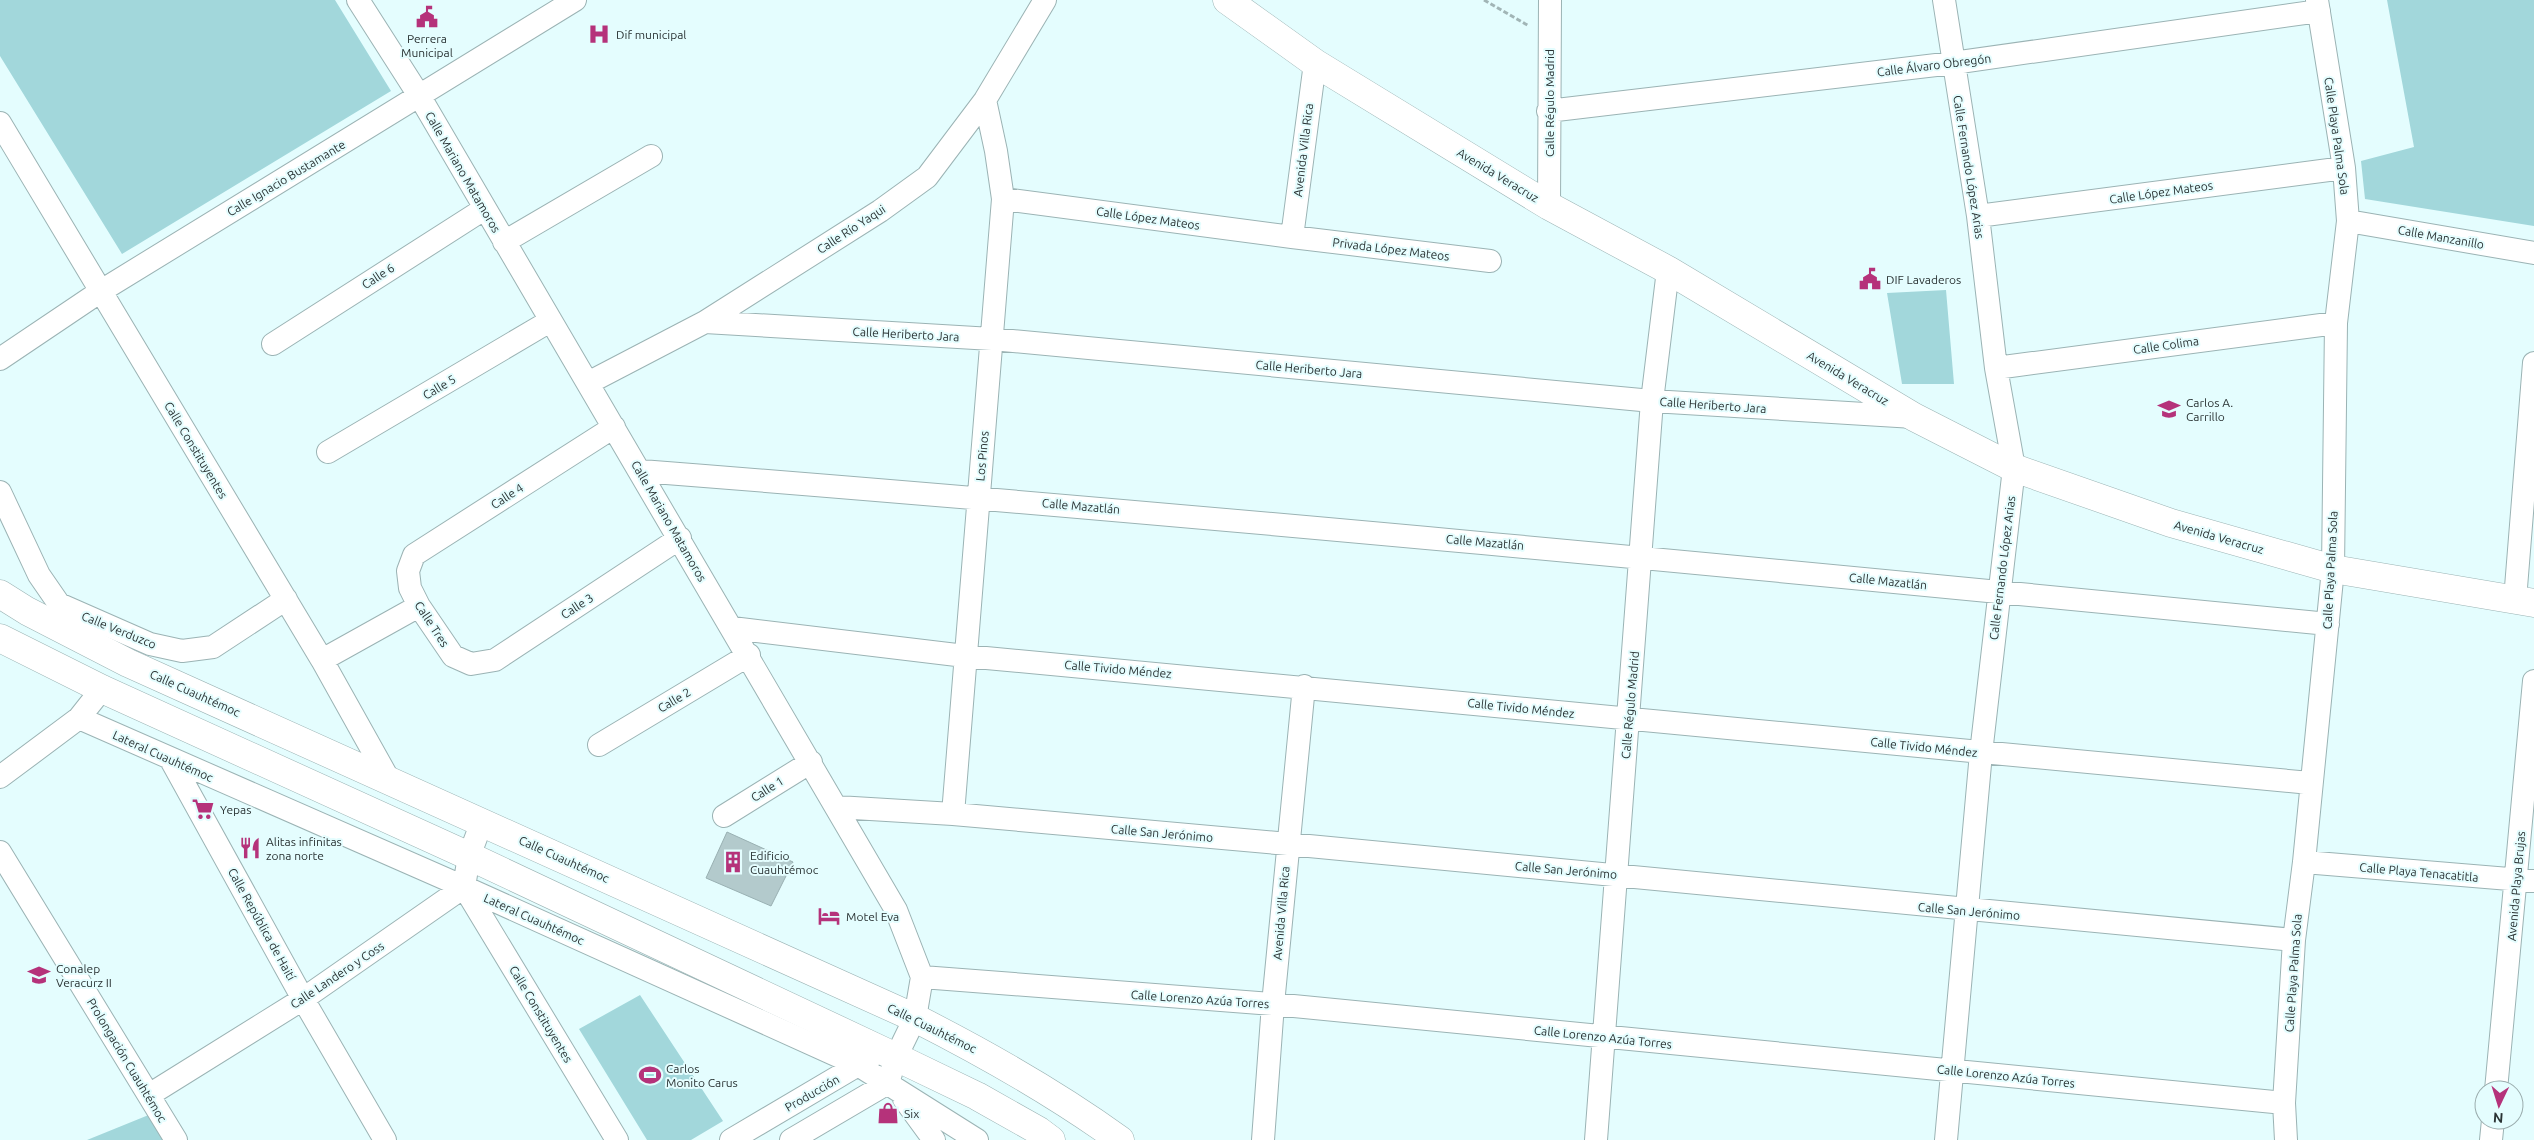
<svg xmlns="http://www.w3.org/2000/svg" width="2534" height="1140" font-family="Ubuntu,sans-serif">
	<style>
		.green { fill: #a2d7db }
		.building { fill: #b3cacc; stroke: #99b0b2 }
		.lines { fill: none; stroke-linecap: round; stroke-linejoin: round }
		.minor-casing { stroke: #9bb3b4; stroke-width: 24 }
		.major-casing { stroke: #9bb3b4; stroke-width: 29 }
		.path { stroke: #a1b5b6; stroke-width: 3; stroke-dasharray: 5 2.5; stroke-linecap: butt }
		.minor { stroke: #fff; stroke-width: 22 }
		.major { stroke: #fff; stroke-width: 28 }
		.labels { text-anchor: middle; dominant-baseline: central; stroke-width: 4; stroke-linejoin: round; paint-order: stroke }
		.poi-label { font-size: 12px; fill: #2a3334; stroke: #e4fdfe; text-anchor: start }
		.street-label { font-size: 12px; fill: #2a3334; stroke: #e4fdfe }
	</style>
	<rect width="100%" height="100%" fill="#e4fdfe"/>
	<path class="green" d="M0 0H335L391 91 122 254 0 56Z
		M2387 0H2534V226L2365 199 2361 161 2414 147Z
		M1946 290 1954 384H1902L1887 293Z
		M640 995 723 1121 691 1140H647L579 1029Z
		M156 1112 172 1140H87Z"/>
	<path class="building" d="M727 832 793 862 771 906 706 878Z"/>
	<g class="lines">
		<g class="minor-casing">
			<path id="minor" d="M358 0 420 97 896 910 922 977 915 1018 896 1057 888 1083 791 1140
				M1944 0 1978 216 1996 368 2014 468 1981 753 1946 1140
				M1548 111 1953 63 2319 11
				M0 123 322 660 389 780
				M1003 199 1292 237 1490 261
				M1549 206 1550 0
				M1978 216 2344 168
				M2348 221 2534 253
				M1292 237 1315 63
				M504 242 651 156
				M705 322 992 339 1652 401 1914 417
				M273 344 484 209
				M0 359 101 291 575 0
				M1996 368 2336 323
				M588 383 705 322 880 211 927 177 985 100 1045 0
				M614 427 414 555 408 571 410 588 419 606 453 656 471 664 495 660 680 538
				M328 452 550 321
				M641 471C1204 515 1766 569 2328 624
				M0 492 39 575 59 604 150 644 182 651 213 647 286 599
				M2515 600 2534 363
				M732 628 965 656 2310 783
				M322 660 419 606
				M79 718 464 887 858 1065 977 1140
				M599 745 749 655
				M171 760 303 999 385 1140
				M0 777 79 718 102 689
				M837 807 953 814 1288 844 2294 940
				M953 814 1003 199 996 151 985 100
				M724 816 811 762
				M0 852 176 1140
				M2304 862 2534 881
				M464 887 617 1140
				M922 977 1273 1004 2284 1103
				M2496 1090 2534 681
				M149 1095 303 999 464 887 469 856 482 822
				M904 1099 934 1140
				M731 1140 858 1065 868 1063
				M1263 1140 1273 1004 1304 686
				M1596 1140 1652 401 1668 270
				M2286 1140 2284 1103 2294 940 2304 862 2333 569 2336 323 2348 221 2344 168 2317 0
				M2491 1140 2493 1120"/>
		</g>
		<g class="major-casing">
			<path id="major" d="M1227 0 1315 63 1549 206 1668 270 1914 417 2014 468 2171 523 2333 569 2534 603
				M0 594 27 611 128 663 915 1018C986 1054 1055 1093 1120 1140
				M0 638 102 689 469 856 896 1057 977 1096 1039 1131 1051 1140"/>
		</g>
		<path class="path" d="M1484 0 1529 26"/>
		<use href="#minor" class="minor"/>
		<use href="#major" class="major"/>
	</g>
	<defs>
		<g id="civic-bare" transform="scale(1.725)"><path d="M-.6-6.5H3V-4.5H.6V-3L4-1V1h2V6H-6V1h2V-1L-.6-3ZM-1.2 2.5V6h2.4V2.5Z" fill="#b5327a" stroke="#e4fdfe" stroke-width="2.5" paint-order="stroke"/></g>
		<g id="hospital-bare" transform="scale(1.725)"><path d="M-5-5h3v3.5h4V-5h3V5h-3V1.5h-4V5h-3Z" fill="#b5327a" stroke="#e4fdfe" stroke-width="2.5" paint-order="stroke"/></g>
		<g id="school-bare" transform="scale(1.725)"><path d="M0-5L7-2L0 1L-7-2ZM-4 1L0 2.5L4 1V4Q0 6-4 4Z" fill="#b5327a" stroke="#e4fdfe" stroke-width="2.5" paint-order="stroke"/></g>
		<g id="supermarket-bare" transform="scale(1.725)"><path d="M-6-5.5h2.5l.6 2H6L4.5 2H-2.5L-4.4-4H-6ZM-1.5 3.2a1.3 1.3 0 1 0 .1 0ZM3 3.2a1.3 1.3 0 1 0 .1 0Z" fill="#b5327a" stroke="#e4fdfe" stroke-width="2.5" paint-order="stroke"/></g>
		<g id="restaurant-bare" transform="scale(1.725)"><path d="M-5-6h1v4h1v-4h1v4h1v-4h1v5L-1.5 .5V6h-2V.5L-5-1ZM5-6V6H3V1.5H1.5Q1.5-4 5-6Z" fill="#b5327a" stroke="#e4fdfe" stroke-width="2.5" paint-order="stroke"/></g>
		<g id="building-bare" transform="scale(1.725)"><path d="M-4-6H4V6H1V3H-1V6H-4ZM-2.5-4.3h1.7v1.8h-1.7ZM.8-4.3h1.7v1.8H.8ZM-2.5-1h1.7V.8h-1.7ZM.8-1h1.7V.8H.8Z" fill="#b5327a" stroke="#e4fdfe" stroke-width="2.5" paint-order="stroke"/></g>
		<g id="hotel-bare" transform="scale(1.725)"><path d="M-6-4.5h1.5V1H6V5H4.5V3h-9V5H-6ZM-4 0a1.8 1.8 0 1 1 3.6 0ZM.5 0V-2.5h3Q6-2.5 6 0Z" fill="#b5327a" stroke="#e4fdfe" stroke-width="2.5" paint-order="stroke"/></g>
		<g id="stadium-bare" transform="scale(1.725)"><path d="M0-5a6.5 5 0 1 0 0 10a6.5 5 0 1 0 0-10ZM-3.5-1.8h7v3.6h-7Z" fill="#b5327a" stroke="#e4fdfe" stroke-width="2.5" paint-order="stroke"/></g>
		<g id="shop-bare" transform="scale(1.725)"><path d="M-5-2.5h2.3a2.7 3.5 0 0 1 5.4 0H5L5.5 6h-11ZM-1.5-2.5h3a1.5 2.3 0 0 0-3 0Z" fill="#b5327a" stroke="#e4fdfe" stroke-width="2.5" paint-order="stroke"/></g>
	</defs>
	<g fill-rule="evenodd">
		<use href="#civic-bare" x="427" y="17"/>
		<use href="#hospital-bare" x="599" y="34"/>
		<use href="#civic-bare" x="1870" y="279"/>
		<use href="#school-bare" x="2169" y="409"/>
		<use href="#supermarket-bare" x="203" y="809"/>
		<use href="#restaurant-bare" x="250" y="848"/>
		<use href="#building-bare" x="733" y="862"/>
		<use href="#hotel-bare" x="829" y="916"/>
		<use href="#school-bare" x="39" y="975"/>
		<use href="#stadium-bare" x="650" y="1075"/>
		<use href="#shop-bare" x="888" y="1113"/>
	</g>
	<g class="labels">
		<g class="poi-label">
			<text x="616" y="34">Dif municipal</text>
			<text x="427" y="38" text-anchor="middle">Perrera<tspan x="427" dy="14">Municipal</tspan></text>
			<text x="1886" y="279">DIF Lavaderos</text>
			<text x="2186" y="402">Carlos A.<tspan x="2186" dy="14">Carrillo</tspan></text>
			<text x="220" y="809">Yepas</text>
			<text x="266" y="841">Alitas infinitas<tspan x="266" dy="14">zona norte</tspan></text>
			<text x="750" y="855">Edificio<tspan x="750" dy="14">Cuauhtémoc</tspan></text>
			<text x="846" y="916">Motel Eva</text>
			<text x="56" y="968">Conalep<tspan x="56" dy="14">Veracurz II</tspan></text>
			<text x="666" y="1068">Carlos<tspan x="666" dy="14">Monito Carus</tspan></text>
			<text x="904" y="1113">Six</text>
		</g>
		<g class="street-label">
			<text transform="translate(1934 65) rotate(-7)">Calle Álvaro Obregón</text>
			<text transform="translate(1549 103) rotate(-90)">Calle Régulo Madrid</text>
			<text transform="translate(2337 136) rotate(82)">Calle Playa Palma Sola</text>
			<text transform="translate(1303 150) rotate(-83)">Avenida Villa Rica</text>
			<text transform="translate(1969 167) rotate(81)">Calle Fernando López Arias</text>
			<text transform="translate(463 172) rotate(60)">Calle Mariano Matamoros</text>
			<text transform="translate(1498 175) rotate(31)">Avenida Veracruz</text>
			<text transform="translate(286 178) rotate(-31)">Calle Ignacio Bustamante</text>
			<text transform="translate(2161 192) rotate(-8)">Calle López Mateos</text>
			<text transform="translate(1148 218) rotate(8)">Calle López Mateos</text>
			<text transform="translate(851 229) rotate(-33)">Calle Río Yaqui</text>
			<text transform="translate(2441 237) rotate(10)">Calle Manzanillo</text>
			<text transform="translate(1391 249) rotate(7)">Privada López Mateos</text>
			<text transform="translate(378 276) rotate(-33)">Calle 6</text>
			<text transform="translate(906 334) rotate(3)">Calle Heriberto Jara</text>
			<text transform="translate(2166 345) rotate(-8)">Calle Colima</text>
			<text transform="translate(1309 369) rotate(5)">Calle Heriberto Jara</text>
			<text transform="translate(1848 378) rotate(31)">Avenida Veracruz</text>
			<text transform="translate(439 387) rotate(-31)">Calle 5</text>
			<text transform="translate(1713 405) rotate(4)">Calle Heriberto Jara</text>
			<text transform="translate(196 450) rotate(59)">Calle Constituyentes</text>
			<text transform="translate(982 456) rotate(-85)">Los Pinos</text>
			<text transform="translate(507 496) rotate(-33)">Calle 4</text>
			<text transform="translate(1081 506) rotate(5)">Calle Mazatlán</text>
			<text transform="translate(669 521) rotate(60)">Calle Mariano Matamoros</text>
			<text transform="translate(2219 537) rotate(16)">Avenida Veracruz</text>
			<text transform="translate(1485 542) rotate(5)">Calle Mazatlán</text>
			<text transform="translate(2002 568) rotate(-83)">Calle Fernando López Arias</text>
			<text transform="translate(2330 570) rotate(-87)">Calle Playa Palma Sola</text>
			<text transform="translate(1888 581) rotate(6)">Calle Mazatlán</text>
			<text transform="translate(577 606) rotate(-33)">Calle 3</text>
			<text transform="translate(432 624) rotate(57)">Calle Tres</text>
			<text transform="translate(119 630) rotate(22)">Calle Verduzco</text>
			<text transform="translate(1118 669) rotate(5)">Calle Tivido Méndez</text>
			<text transform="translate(195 693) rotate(24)">Calle Cuauhtémoc</text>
			<text transform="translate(674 700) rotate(-31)">Calle 2</text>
			<text transform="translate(1630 705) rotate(-85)">Calle Régulo Madrid</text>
			<text transform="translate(1521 708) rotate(6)">Calle Tivido Méndez</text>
			<text transform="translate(1924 747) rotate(6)">Calle Tivido Méndez</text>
			<text transform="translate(163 756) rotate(24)">Lateral Cuauhtémoc</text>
			<text transform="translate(767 789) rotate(-32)">Calle 1</text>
			<text transform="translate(1162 833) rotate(5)">Calle San Jerónimo</text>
			<text transform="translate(564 859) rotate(24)">Calle Cuauhtémoc</text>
			<text transform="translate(1566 870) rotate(5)">Calle San Jerónimo</text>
			<text transform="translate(2419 872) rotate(5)">Calle Playa Tenacatitla</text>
			<text transform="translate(2516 886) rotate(-85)">Avenida Playa Brujas</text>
			<text transform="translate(1969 911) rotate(5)">Calle San Jerónimo</text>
			<text transform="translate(1281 913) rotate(-85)">Avenida Villa Rica</text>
			<text transform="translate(534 919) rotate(24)">Lateral Cuauhtémoc</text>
			<text transform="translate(262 924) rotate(61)">Calle República de Haití</text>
			<text transform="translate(2293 973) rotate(-86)">Calle Playa Palma Sola</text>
			<text transform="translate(337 975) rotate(-34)">Calle Landero y Coss</text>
			<text transform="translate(1200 999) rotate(4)">Calle Lorenzo Azúa Torres</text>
			<text transform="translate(541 1014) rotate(59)">Calle Constituyentes</text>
			<text transform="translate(932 1028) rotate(26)">Calle Cuauhtémoc</text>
			<text transform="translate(1603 1037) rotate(6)">Calle Lorenzo Azúa Torres</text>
			<text transform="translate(127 1060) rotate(59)">Prolongación Cuauhtémoc</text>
			<text transform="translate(2006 1076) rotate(6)">Calle Lorenzo Azúa Torres</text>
			<text transform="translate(812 1093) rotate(-30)">Producción</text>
		</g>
	</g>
	<g transform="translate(2499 1105) rotate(184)"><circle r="24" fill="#e4fdfe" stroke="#9aacad"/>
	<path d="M0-4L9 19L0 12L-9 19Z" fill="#b5327a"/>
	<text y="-8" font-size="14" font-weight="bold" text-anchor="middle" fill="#2a3334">N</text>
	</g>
</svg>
